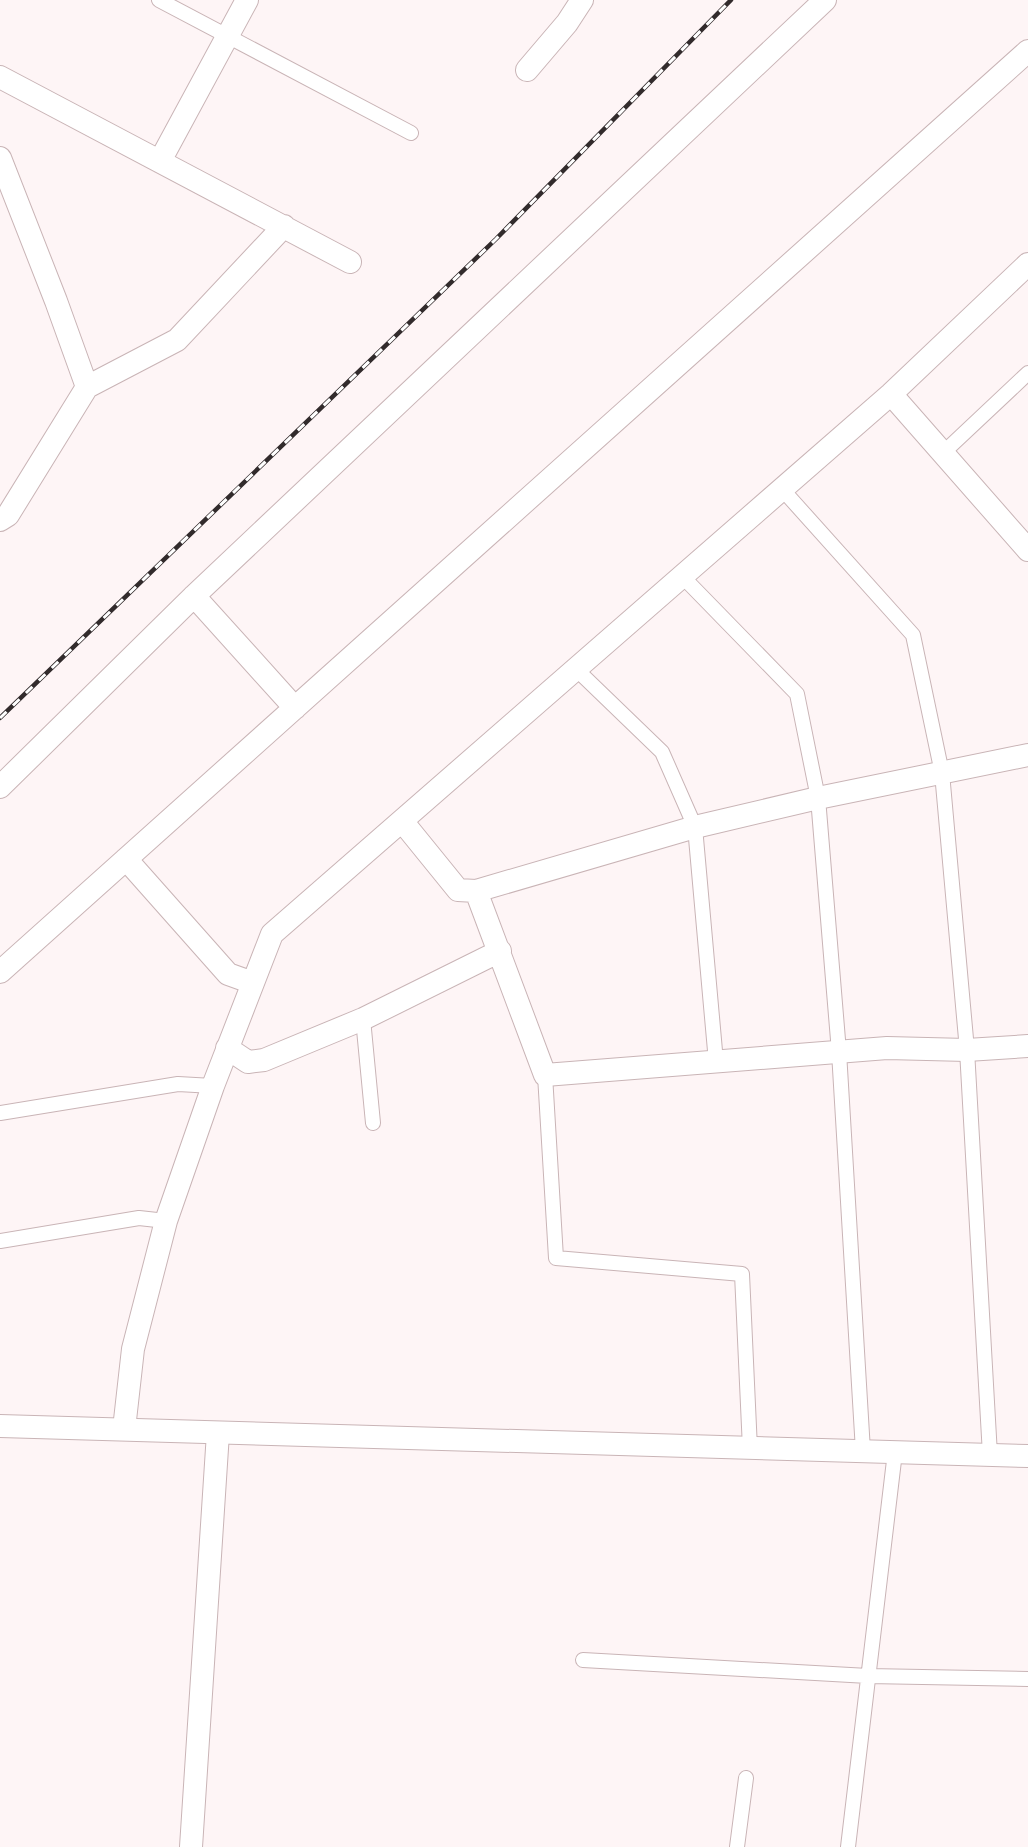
<svg xmlns="http://www.w3.org/2000/svg" width="1028" height="1847" font-family="'Exo 2',sans-serif">
	<style>
		.lines { fill: none; stroke-linecap: round; stroke-linejoin: round }
		.service-casing { stroke: #c9b4b6; stroke-width: 16 }
		.minor-casing { stroke: #c9b4b6; stroke-width: 24 }
		.tertiary-casing { stroke: #c9b4b6; stroke-width: 24 }
		.service { stroke: #fff; stroke-width: 14 }
		.minor { stroke: #fff; stroke-width: 22 }
		.tertiary { stroke: #fff; stroke-width: 22 }
		.rail-casing { stroke: #322b2c; stroke-width: 4.5 }
		.rail { stroke: #fff; stroke-width: 3; stroke-dasharray: 9; stroke-linecap: butt }
	</style>
	<rect width="100%" height="100%" fill="#fef5f6"/>
	<g class="lines">
		<g class="service-casing">
			<path id="service" d="M159 0 411 133
				M943 453 1028 373
				M782 489 913 635 942 773 967 1050 990 1455
				M682 576 797 694 818 798 839 1052 863 1451
				M576 669 662 752 695 827 716 1062
				M363 1019 373 1123
				M545 1075 556 1258 742 1274 750 1449
				M0 1113 178 1084 213 1086
				M0 1241 139 1218 166 1221
				M583 1660 868 1676 1028 1679
				M737 1847 746 1778
				M848 1847 895 1452"/>
		</g>
		<g class="minor-casing">
			<path id="minor" d="M527 70 567 23 582 0
				M0 77 350 262
				M0 158 56 301 87 387
				M160 161 247 0
				M891 394 1028 550
				M0 520 8 515 87 387 177 340 284 226
				M194 596 295 708
				M0 787 194 596 825 0
				M402 821 458 890 476 891 695 827 818 798 1028 755
				M126 859 228 974 253 983
				M476 891 545 1075 887 1048 967 1050 1028 1046
				M0 972 1028 51
				M227 1048 248 1062 264 1060 363 1019 500 951
				M124 1429 133 1349 166 1221 213 1086 272 934 891 394 1028 264
				M191 1847 218 1433"/>
		</g>
		<g class="tertiary-casing">
			<path id="tertiary" d="M0 1426 1028 1456"/>
		</g>
		<use href="#service" class="service"/>
		<use href="#minor" class="minor"/>
		<use href="#tertiary" class="tertiary"/>
		<g class="rail-casing">
			<path id="rail" d="M0 718 496 239 731 0"/>
		</g>
		<use href="#rail" class="rail"/>
	</g>
</svg>
